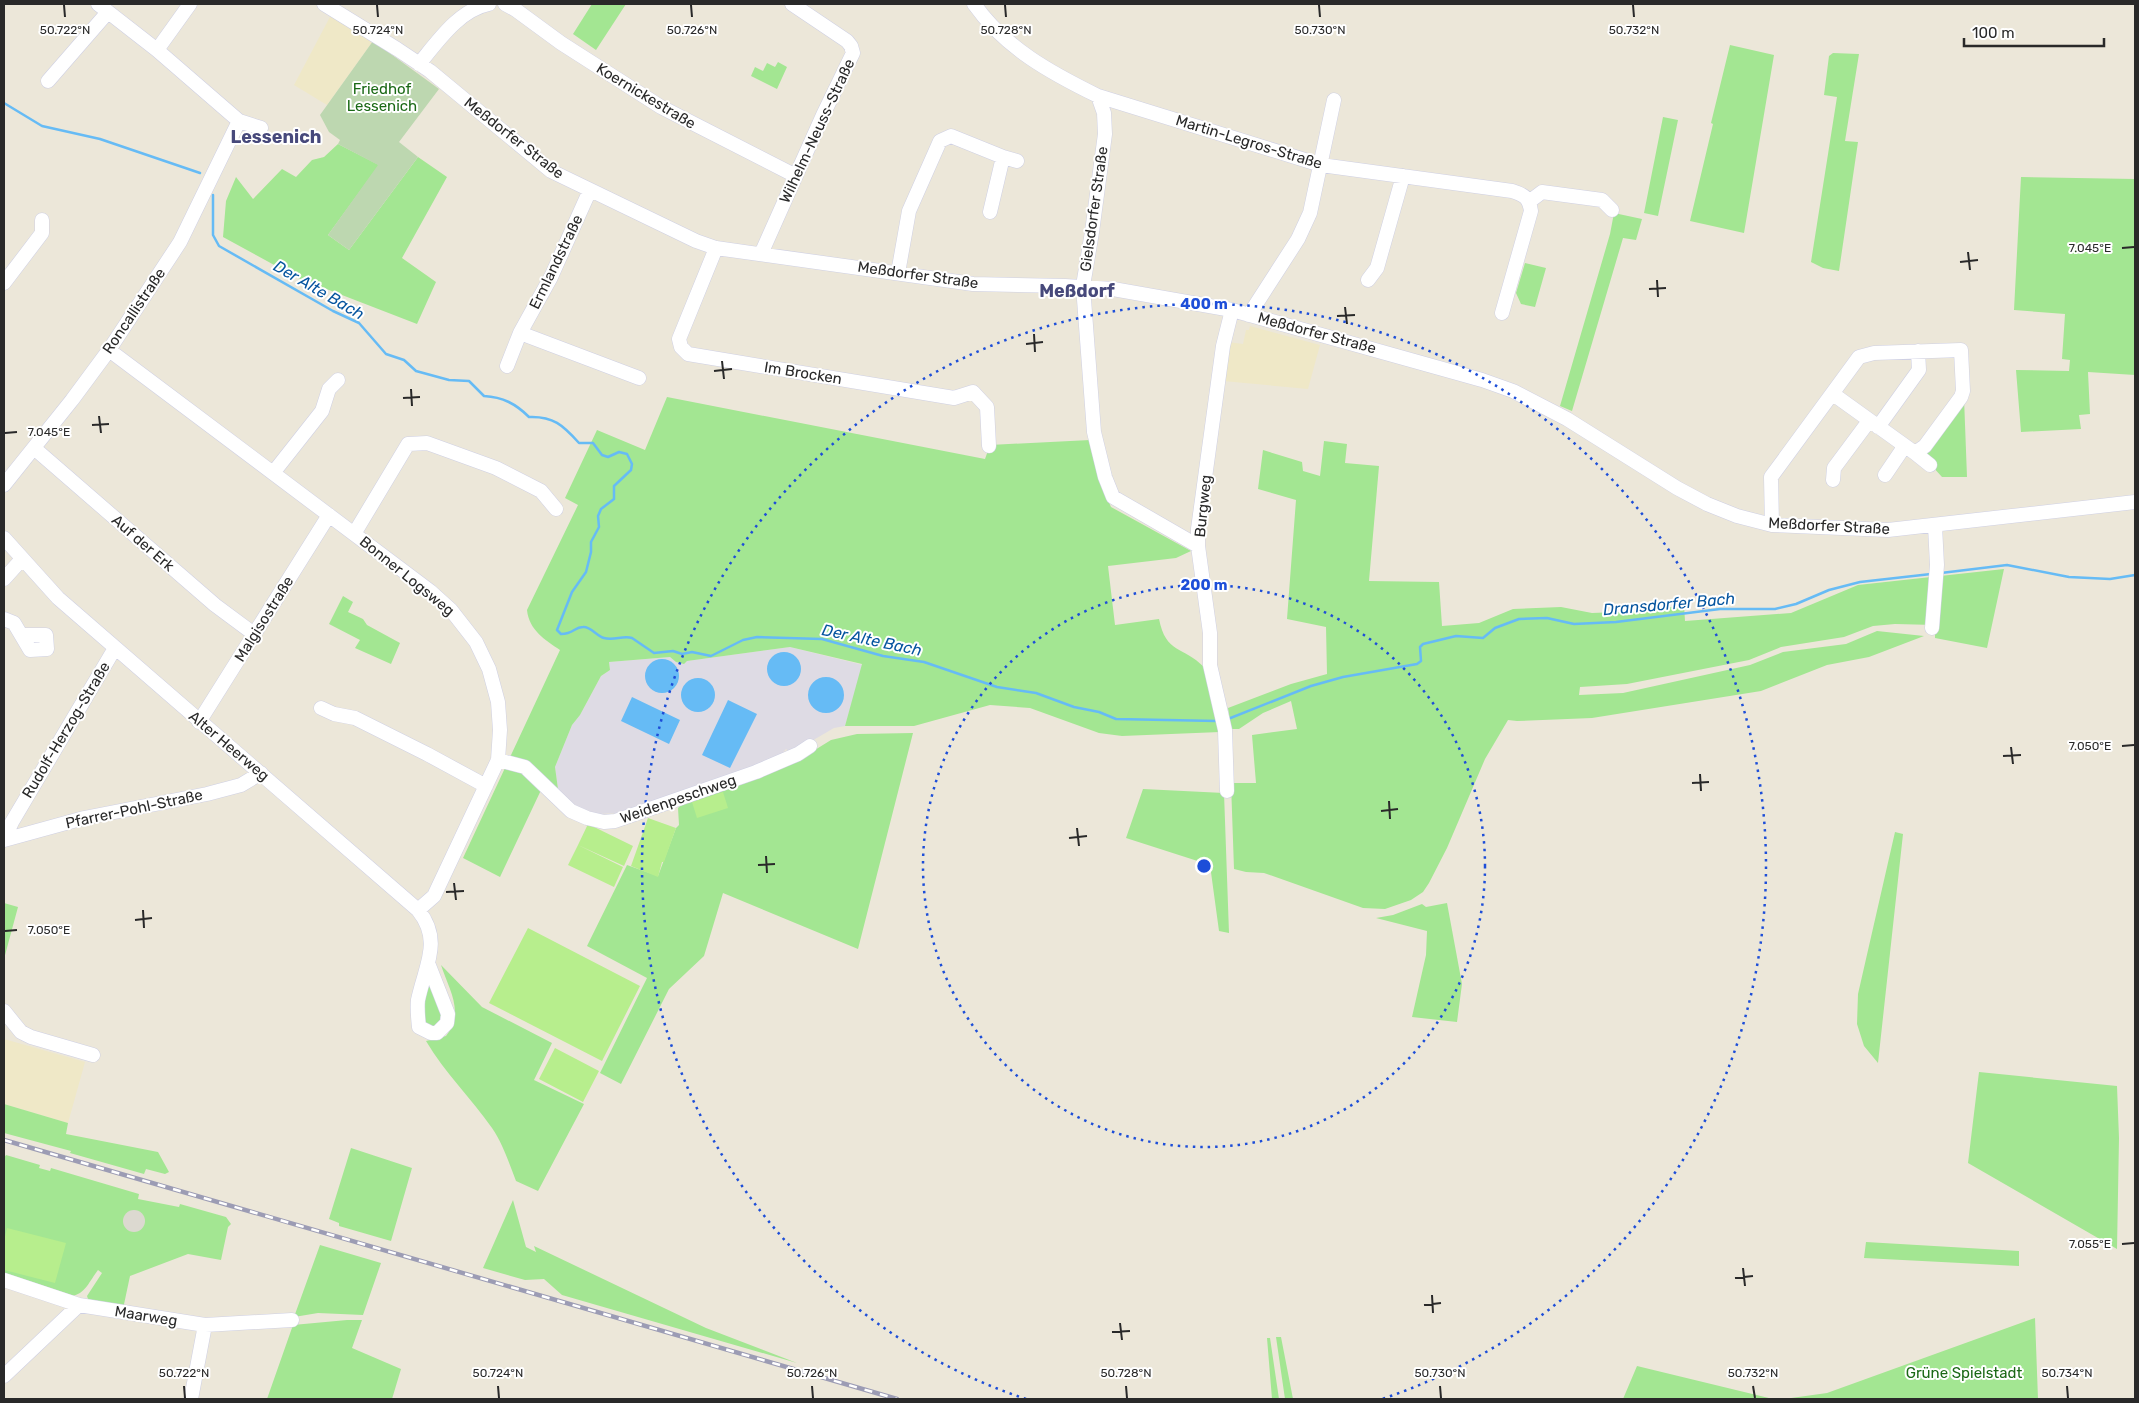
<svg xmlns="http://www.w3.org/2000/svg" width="2139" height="1403" font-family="Rubik,sans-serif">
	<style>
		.industrial { fill: #dedbe4 }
		.education { fill: #efe8c7 }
		.green { fill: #a3e692 }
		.cemetery { fill: #bdd7b0 }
		.pitch { fill: #b7ee8d }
		.plaza { fill: #dcd9d0 }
		.water { fill: #66bbf5 }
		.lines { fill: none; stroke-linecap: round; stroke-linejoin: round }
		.stream { stroke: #66bbf5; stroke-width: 2.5 }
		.minor-casing { stroke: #cfd0e3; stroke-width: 15 }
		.minor { stroke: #fff; stroke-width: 14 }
		.rail-casing { stroke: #9c9cb4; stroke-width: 4.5 }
		.rail { stroke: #fff; stroke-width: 2.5; stroke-dasharray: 8; stroke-linecap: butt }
		.ticks { fill: none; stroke: #292929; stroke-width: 2 }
		.ring { fill: none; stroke: #1d4ed8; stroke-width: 2.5; stroke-dasharray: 2.5 5 }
		.labels { text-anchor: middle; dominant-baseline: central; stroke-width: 4; stroke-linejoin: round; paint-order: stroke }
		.park-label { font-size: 15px; fill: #1b6916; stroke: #fff }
		.street-label { font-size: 15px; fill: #292929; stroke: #fff }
		.water-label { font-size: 16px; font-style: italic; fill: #06559f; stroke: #fff }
		.quarter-label { font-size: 18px; font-weight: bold; fill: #47497b; stroke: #fff }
		.ticks-label { font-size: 12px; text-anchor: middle; fill: #292929; stroke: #fff; stroke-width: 4; stroke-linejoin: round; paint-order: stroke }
		.centre { fill: #1d4ed8; stroke: #fff; stroke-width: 2.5 }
		.ring-label { font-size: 15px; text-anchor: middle; font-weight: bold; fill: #1d4ed8; stroke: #fff; stroke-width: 4; stroke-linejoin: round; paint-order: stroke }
	</style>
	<rect width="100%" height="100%" fill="#ece7d9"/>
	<path class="industrial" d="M790 647 863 665 845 726 834 728 791 753 786 749 778 758 617 813 600 814 579 808 558 789 555 767 572 725 580 715 601 676 610 670 609 662 670 657 676 662 684 664 687 661Z"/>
	<path class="education" d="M331 15 373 41 327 105 294 85Z
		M1250 326 1320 345 1308 389 1223 381 1228 342 1243 344 1246 330H1249Z
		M4 1039 85 1062 68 1123 4 1104Z"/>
	<path class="green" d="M592 4H626L596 50 573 34Z
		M1730 45 1774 55 1744 233 1690 221 1713 124 1711 123Z
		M1833 53 1859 54 1845 141 1858 142 1839 271 1823 268 1811 262 1837 97 1824 95 1829 56Z
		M778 62 787 67 777 89 751 76 755 67 763 71 767 63 775 67Z
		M1663 117 1678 120 1658 216 1644 213Z
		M338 144 379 165 328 235 349 250 418 157 447 177 402 258 436 282 417 324 298 278 223 237 226 201 236 177 253 199 282 169 296 177 312 160 324 157Z
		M2021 177 2135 179V375L2088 372 2090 414 2079 415 2081 429 2021 432 2016 370 2069 371 2070 360 2062 359 2065 314 2014 310Z
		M1614 213 1642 219 1636 240 1623 238 1572 411 1560 406 1610 234Z
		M1525 263 1546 268 1535 307 1521 304 1516 293Z
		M667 397 985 459 990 445 1090 440 1104 491 1111 507 1191 551 1176 558 1108 566 1115 625 1159 619C1166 654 1183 646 1204 667L1220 732 1122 736 1099 733 1030 708 990 705 914 726H845L862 664 790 647 687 661 684 664 676 662 670 657 609 662 610 670 601 676 580 715 572 725 555 767 558 789 542 788 500 877 463 858 560 650C545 640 529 630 527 610L578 505 565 498 597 430 645 450Z
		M1964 398 1967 477H1942L1932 466 1935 461 1926 454Z
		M1324 441 1347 444 1345 463 1379 466 1369 581 1439 582 1442 626 1479 623 1513 609 1561 607 1592 613 1643 611 1684 605 1685 621 1791 613 1858 585 2004 569 1987 648 1935 638V625L1895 624 1873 626 1844 637 1781 647 1749 660 1627 684 1580 687 1579 695 1623 693 1750 665 1783 652 1846 644 1877 631 1924 636 1869 657 1827 665 1761 691 1592 718 1517 721 1508 720 1485 759 1447 848 1429 883 1423 892 1411 900 1385 909 1363 908 1264 873 1246 872 1234 869 1231 783H1256L1252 735 1297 729 1291 701 1263 713 1239 729H1231L1228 708 1291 684 1327 674 1326 627 1287 619 1296 500 1258 489 1263 450 1302 462 1303 471 1320 476Z
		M343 596 353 602 348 612 363 619 367 625 400 643 391 664 355 648 360 640 329 624Z
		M913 733 858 949 723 893 704 956 669 989 621 1084 600 1073 647 978 587 946 627 865 658 876 676 828 679 825 678 808 685 801 810 753 831 740 857 734Z
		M1143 789 1224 793 1229 933 1219 931 1210 865 1126 838Z
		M1895 832 1903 834 1878 1063 1864 1046 1857 1024 1858 994Z
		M4 903 18 907 4 959Z
		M1447 903 1462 984 1457 1022 1412 1017 1426 955 1427 931 1376 918 1393 915 1422 904 1426 907Z
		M441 965 482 1007 552 1043 534 1080 584 1104 538 1191 516 1181C509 1163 503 1144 492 1128 471 1098 445 1073 426 1041L446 1036C465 1012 449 990 441 965Z
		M430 983 442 1018 438 1026 428 1027 423 1018 426 984Z
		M1979 1072 2117 1086 2119 1138 2117 1249 1968 1163Z
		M4 1104 68 1123 66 1134 158 1152 169 1172 165 1174 146 1169 144 1174 70 1153 71 1151 4 1133Z
		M351 1148 412 1168 391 1241 339 1226V1223L329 1219Z
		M6 1155 40 1165 39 1168 50 1171 51 1168 139 1194 138 1199 179 1207 180 1204 226 1217 231 1224 228 1227 221 1260 188 1254 130 1276 123 1309 88 1299 87 1296 102 1273 98 1270C90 1280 85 1295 71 1296L4 1274V1158Z
		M513 1200 526 1247 536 1252 534 1246 706 1328 797 1363 562 1295 544 1279 525 1280 483 1268Z
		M1866 1242 2019 1251V1266L1864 1258Z
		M320 1245 381 1263 363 1315 318 1313 294 1317Z
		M2035 1318 2038 1399H1784L1827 1393Z
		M347 1320H362L352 1348 401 1369 392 1399H267L293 1325Z
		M1276 1337H1281L1293 1399H1285Z
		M1267 1338H1270L1279 1399H1272Z
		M1637 1366 1773 1399H1623Z"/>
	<path class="cemetery" d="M373 41 439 89 399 142 418 157 349 250 328 235 378 165 338 144 340 140 329 132 320 115Z"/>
	<path class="pitch" d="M723 792 728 808 697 818 692 802Z
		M648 818 676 828 664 862H662L658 877 631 866Z
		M588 824 633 846 624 866 578 845Z
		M578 845 623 867 614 887 568 865Z
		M528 928 640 986 602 1061 489 1003Z
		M555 1048 599 1071 583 1102 539 1079Z
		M7 1228 66 1243 55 1283 4 1270V1241Z"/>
	<path class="plaza" d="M123 1221a11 11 0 1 1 22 0a11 11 0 1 1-22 0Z"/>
	<path class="water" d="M767 669a17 17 0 1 1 34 0a17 17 0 1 1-34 0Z
		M645 676a17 17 0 1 1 34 0a17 17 0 1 1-34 0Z
		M808 695a18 18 0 1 1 36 0a18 18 0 1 1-36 0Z
		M681 695a17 17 0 1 1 34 0a17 17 0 1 1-34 0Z
		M632 697 680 720 669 744 621 721Z
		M728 700 757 714 730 768 702 755Z"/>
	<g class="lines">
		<path class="stream" d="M4 103 42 126 100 139 200 173
			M213 195V235L219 246 333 311 359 323 386 354 404 360 416 371 449 380 469 381 484 396C503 397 516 404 529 417 553 416 563 425 579 443H593L602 455 608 457 619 452 627 454 632 464 631 470 614 486V499L601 509 598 516 599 527 591 542V552L586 572 572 592 557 630 561 634C574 634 574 627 583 627 590 626 597 636 604 638 614 641 623 635 632 638L654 653 673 651 682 654 692 652 711 656 743 640 757 637 822 639 883 656 924 662 997 687 1036 693 1074 707 1099 712 1116 719 1217 721
			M1941 573 2007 565 2069 577 2110 579 2135 575
			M1228 719 1311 686 1343 677 1417 664 1421 661 1420 647 1423 644 1456 636 1483 638 1495 628 1519 619 1547 618 1574 624 1616 622 1720 609H1775L1796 604 1829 590 1860 582 1931 574"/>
		<g class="minor-casing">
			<path id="minor" d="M98 4 157 50 239 121 261 128
				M324 4 397 49 430 71 551 171 696 241 716 248 973 284 1065 286 1113 289 1232 310 1482 380 1513 391 1567 419 1677 488 1707 504 1737 516 1772 525 1888 530 2135 502
				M505 4 516 10 561 43 661 107 796 176
				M974 4C1005 48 1051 73 1098 96L1104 113 1105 134 1092 232 1083 286 1094 432 1105 477 1113 497 1198 546
				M157 50 190 4
				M419 64C438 41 459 10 489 4
				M48 81 108 12
				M1098 96 1321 165 1512 191C1525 195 1529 198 1531 211L1502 313
				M1530 201 1542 192 1602 200 1612 210
				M990 212 1003 157
				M716 248 679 339 681 347 688 354 954 398 973 392 987 407 989 446
				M761 254 823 115 853 53 851 46 847 41 792 4
				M898 273 909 211 940 141 951 136 1003 157 1017 161
				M1368 280 1377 268 1403 176
				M4 283 42 233V220
				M1249 315 1298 239 1310 213 1334 100
				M520 333 639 378
				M109 350 430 591 451 610 476 642 489 669 498 702 500 730 498 760 434 896 418 910
				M507 366 520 333 551 277 590 190
				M1878 427 1919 370 1918 351
				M34 448 215 605 254 634
				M1915 453 1930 465
				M273 473 322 411 329 389 338 380
				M1885 475 1904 447
				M1833 480 1834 468 1869 421
				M4 485 72 400 109 350 180 242 239 121
				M1772 525 1771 477 1859 357 1874 353 1961 350 1963 391 1961 397 1925 446 1915 453 1833 394
				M354 534 408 444 427 443 496 468 541 491 556 509
				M4 538 58 598 418 910C443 941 425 966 418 1000 417 1009 418 1018 419 1027L431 1033H437L447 1023 448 1014 428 963
				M4 579 22 559
				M4 619 14 623 30 650 47 649 46 635H22
				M1932 628 1937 565 1935 526
				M321 708 334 714 355 718 427 754 486 786
				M199 722 329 515
				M498 760 525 767 571 811 587 818 604 822 615 821 756 772 798 754 810 746
				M1227 791 1225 730 1210 665V633L1198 546V529L1223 346 1232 310
				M4 839 12 822 115 648
				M4 840 84 818 207 794 241 785 261 773
				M4 1011 21 1032 31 1037 93 1055
				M4 1280 79 1305 205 1325 292 1320
				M4 1376 79 1305
				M191 1399 205 1325"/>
		</g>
		<use href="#minor" class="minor"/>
		<g class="rail-casing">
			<path id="rail" d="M4 1140 897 1399"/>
		</g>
		<use href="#rail" class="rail"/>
	</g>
	<path class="ticks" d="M64 5 65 17M377 5 378 17M691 5 692 17M1005 5 1006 17M1319 5 1320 17M1633 5 1634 17M2122 248 2134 247M1968 252 1970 270M1960 262 1978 260M1657 280 1658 297M1649 289 1666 288M1345 307 1347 324M1337 316 1355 315M1034 334 1035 352M1026 344 1043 342M722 361 724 379M714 371 732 369M411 389 412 406M403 398 420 397M99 416 101 433M92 425 109 424M5 433 17 432M2122 746 2134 745M2011 747 2013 764M2003 756 2021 755M1700 774 1701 791M1692 783 1709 782M1389 801 1390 819M1381 811 1398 809M1077 828 1079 846M1069 838 1087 836M766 856 767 873M758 865 775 864M454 883 456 900M446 892 464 891M143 910 144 928M135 920 152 918M5 931 17 930M2122 1244 2134 1243M1743 1268 1745 1286M1735 1278 1753 1276M1432 1295 1433 1313M1424 1305 1441 1303M1120 1323 1122 1340M1112 1332 1130 1331M184 1386 185 1398M498 1386 499 1398M812 1386 813 1398M1126 1386 1127 1398M1440 1386 1441 1398M1753 1386 1755 1398M2067 1386 2068 1398"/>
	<g class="ring">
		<circle cx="1204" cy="866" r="281"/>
		<path d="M1026 1399A562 562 0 1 1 1382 1399"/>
	</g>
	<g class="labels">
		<g class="park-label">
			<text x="382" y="89">Friedhof<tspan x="382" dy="17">Lessenich</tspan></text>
			<text x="1964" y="1373">Grüne Spielstadt</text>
		</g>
		<g class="street-label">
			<text transform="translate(646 96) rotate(31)">Koernickestraße</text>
			<text transform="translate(817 131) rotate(-65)">Wilhelm-Neuss-Straße</text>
			<text transform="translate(514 138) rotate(38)">Meßdorfer Straße</text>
			<text transform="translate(1249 142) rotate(17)">Martin-Legros-Straße</text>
			<text transform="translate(1094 209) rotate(-82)">Gielsdorfer Straße</text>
			<text transform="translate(556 262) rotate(-64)">Ermlandstraße</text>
			<text transform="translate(918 275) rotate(8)">Meßdorfer Straße</text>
			<text transform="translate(134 311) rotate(-56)">Roncallistraße</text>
			<text transform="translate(1317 333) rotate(15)">Meßdorfer Straße</text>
			<text transform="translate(803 373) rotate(9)">Im Brocken</text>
			<text transform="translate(1203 506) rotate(-84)">Burgweg</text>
			<text transform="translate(1829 526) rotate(3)">Meßdorfer Straße</text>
			<text transform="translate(143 543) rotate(41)">Auf der Erk</text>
			<text transform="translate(407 576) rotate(39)">Bonner Logsweg</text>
			<text transform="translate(264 619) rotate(-58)">Malgisostraße</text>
			<text transform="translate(66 730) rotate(-59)">Rudolf-Herzog-Straße</text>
			<text transform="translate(229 746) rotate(40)">Alter Heerweg</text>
			<text transform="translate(678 799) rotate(-19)">Weidenpeschweg</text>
			<text transform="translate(134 809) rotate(-12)">Pfarrer-Pohl-Straße</text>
			<text transform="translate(146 1316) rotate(9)">Maarweg</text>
		</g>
		<g class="water-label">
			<text transform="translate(319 290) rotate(30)">Der Alte Bach</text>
			<text transform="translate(1669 604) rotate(-5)">Dransdorfer Bach</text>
			<text transform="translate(872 640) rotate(12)">Der Alte Bach</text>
		</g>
		<g class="quarter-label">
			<text x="276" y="137">Lessenich</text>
			<text x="1077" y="291">Meßdorf</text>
		</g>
	</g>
	<g class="ticks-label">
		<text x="65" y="34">50.722°N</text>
		<text x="378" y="34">50.724°N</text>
		<text x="692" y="34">50.726°N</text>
		<text x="1006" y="34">50.728°N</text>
		<text x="1320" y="34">50.730°N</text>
		<text x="1634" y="34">50.732°N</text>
		<text x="2090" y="252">7.045°E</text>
		<text x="49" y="436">7.045°E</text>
		<text x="2090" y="750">7.050°E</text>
		<text x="49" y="934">7.050°E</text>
		<text x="2090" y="1248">7.055°E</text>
		<text x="184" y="1377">50.722°N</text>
		<text x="498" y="1377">50.724°N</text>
		<text x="812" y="1377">50.726°N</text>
		<text x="1126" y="1377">50.728°N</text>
		<text x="1440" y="1377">50.730°N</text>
		<text x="1753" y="1377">50.732°N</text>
		<text x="2067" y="1377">50.734°N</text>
	</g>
	<circle cx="1204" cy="866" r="8" class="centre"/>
	<g class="ring-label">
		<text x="1204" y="309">400 m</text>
		<text x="1204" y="590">200 m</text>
	</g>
	<rect width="2139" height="1403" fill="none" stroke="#292929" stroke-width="10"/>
	<path d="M1964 38v8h140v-8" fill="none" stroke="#292929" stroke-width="2.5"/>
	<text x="1972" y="38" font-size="15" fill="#292929" stroke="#ffffff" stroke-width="4" paint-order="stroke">100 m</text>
</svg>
